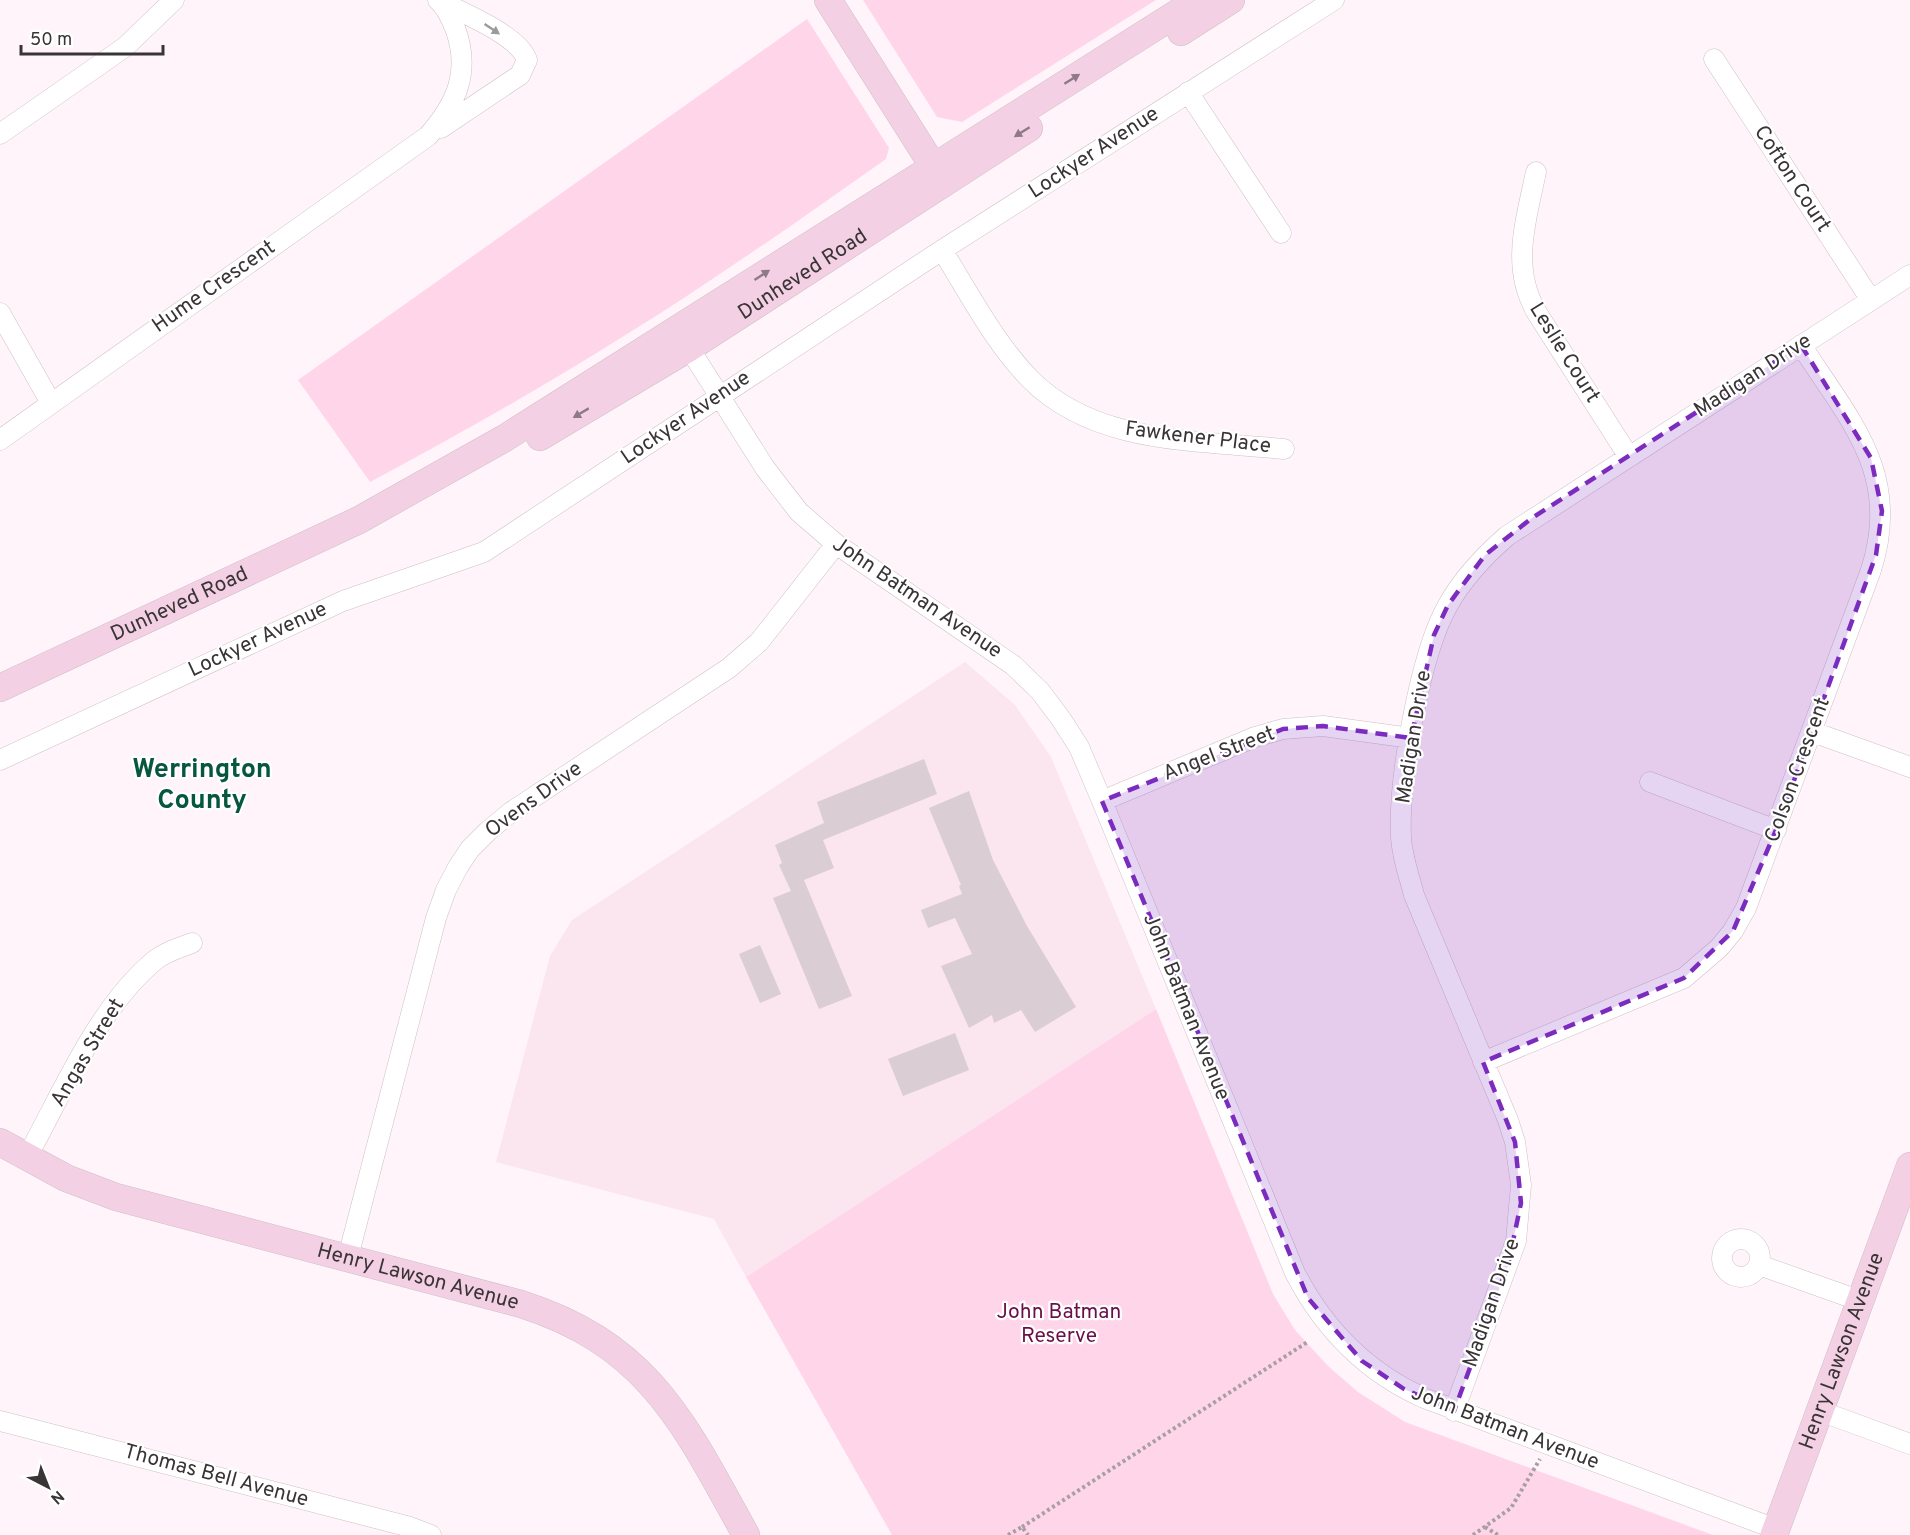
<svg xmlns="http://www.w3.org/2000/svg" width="1910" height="1535" font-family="Overpass,sans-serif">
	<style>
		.built { fill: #fbe5ef }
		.green { fill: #ffd6e9 }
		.building { fill: #dacdd3 }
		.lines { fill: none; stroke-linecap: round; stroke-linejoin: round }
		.street-casing { stroke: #cdc0c6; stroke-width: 21 }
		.secondary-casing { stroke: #cdc0c6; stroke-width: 28 }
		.path { stroke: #a89fa3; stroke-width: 4; stroke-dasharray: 3 3; stroke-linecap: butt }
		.street { stroke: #fff; stroke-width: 20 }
		.secondary { stroke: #f4d0e4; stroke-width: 27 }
		.oneway { fill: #9c9a9a }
		.oneway2 { fill: #8d7a84 }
		.marked { fill: #7b2cbf; fill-opacity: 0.2; stroke: #7b2cbf; stroke-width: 4.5; stroke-dasharray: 12 8; stroke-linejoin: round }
		.labels { text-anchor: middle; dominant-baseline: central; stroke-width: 4.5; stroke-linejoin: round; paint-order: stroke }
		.street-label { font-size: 21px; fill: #393436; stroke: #fff }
		.park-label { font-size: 21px; fill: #6a0f48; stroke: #fff }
		.district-label { font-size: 27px; font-weight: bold; fill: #065640; stroke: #fff }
	</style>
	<rect width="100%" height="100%" fill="#fff4f9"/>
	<path class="built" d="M965 662 1015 705 1051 757 1156 1009 746 1277 714 1219 496 1162 550 956 572 920Z"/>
	<path class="green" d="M863 0H1156L962 122 937 117Z
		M807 19 889 148 886 159C840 191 795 224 748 255 627 338 500 413 370 482L298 380Z
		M1156 1009 1273 1294 1295 1330 1328 1366 1358 1392 1405 1422 1713 1535H892L746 1277Z"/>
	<path class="building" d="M924 759 937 794 823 840 834 868 804 880 852 996 819 1009 773 898 791 891 779 865 782 863 775 845 824 823 817 802Z
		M969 791 993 860 1027 926 1076 1007 1035 1032 1021 1010 994 1023 992 1015 969 1028 941 966 972 954 955 918 928 928 921 910 962 894 959 886 961 885 929 808Z
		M760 945 781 994 760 1003 739 954Z
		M955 1033 969 1070 903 1096 888 1059Z"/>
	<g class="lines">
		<g class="street-casing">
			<path id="street" d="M1714 59 1871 300
				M1188 92 1281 233
				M441 128 520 75 527 60C519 36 464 13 441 2
				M0 134 125 47 174 0
				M1536 172C1526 221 1510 267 1537 313L1629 457
				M942 250C969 293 994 342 1030 379 1095 445 1198 440 1284 449
				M0 313 51 403
				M689 348 765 468 799 512 836 544 1013 665 1040 691 1061 719 1079 747 1102 801 1295 1273C1324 1329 1366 1372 1424 1398L1776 1529
				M0 440 428 136C457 103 471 71 455 28 451 18 446 7 438 0
				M1813 732 1910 767
				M0 760 343 601 484 552 942 250 1334 0
				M1650 782 1776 830
				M1102 801 1255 737 1283 729 1323 726 1411 738
				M1483 1062 1684 978 1719 948 1733 931 1746 908 1871 570C1902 474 1850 421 1801 345
				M27 1157C63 1092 97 1009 154 961 165 952 179 948 192 943
				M1722 1258a19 19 0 1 1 38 0a19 19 0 1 1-38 0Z
				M348 1257 436 918 446 890 458 867 470 849 488 831 511 812 729 668 759 642 836 544
				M1759 1265 1861 1301
				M1454 1411 1516 1241 1521 1185 1515 1142 1508 1120 1414 895C1409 875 1402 857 1401 837 1398 780 1420 654 1448 605 1463 578 1484 556 1507 536L1910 275
				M1820 1411 1910 1444
				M0 1421 410 1527 431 1535"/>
		</g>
		<g class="secondary-casing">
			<g id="secondary">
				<path d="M828 0 933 166"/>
				<path d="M1181 32 1231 0"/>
				<path id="s1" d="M540 437 689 348 1029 128"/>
				<path id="s2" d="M0 688 359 520 505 438 1198 0"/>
				<path id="s3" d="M0 1142 66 1178 116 1197 521 1304C650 1345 685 1425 746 1535"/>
				<path id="s4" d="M1774 1535 1910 1166"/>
			</g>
		</g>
		<path class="path" d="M1022 1527 1309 1341
			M1485 1527 1498 1535
			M1008 1535 1022 1527 1028 1535
			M1473 1535 1511 1508 1540 1459"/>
		<use href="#street" class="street"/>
		<use href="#secondary" class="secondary"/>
	</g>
	<defs><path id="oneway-solid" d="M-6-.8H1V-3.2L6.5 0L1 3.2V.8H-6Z" transform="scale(1.5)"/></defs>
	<use class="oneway" href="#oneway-solid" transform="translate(492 29) rotate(34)"/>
	<g class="oneway2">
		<use href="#oneway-solid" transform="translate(1072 79) rotate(-32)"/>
		<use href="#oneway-solid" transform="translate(1022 132) rotate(148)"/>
		<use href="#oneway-solid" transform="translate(762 275) rotate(-33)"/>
		<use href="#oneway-solid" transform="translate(581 413) rotate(149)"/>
	</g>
	<path class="marked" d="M1801 345 1871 458 1882 511 1876 555 1776 830 1733 931 1684 978 1483 1062 1515 1142 1521 1203 1508 1265 1454 1411 1404 1389 1362 1361 1308 1298 1102 801 1283 729 1323 726 1411 738 1434 635 1448 605 1485 555 1532 518Z"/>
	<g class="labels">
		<g class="street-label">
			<text transform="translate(1094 153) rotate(-33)">Lockyer Avenue</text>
			<text transform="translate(1792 179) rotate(57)">Cofton Court</text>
			<text stroke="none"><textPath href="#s1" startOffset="309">Dunheved Road</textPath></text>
			<text transform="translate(214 287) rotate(-35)">Hume Crescent</text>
			<text transform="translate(1564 353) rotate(58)">Leslie Court</text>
			<text transform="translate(1753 376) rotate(-33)">Madigan Drive</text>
			<text transform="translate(686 418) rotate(-34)">Lockyer Avenue</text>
			<text transform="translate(1198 438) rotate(7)">Fawkener Place</text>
			<text transform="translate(917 598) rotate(34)">John Batman Avenue</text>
			<text stroke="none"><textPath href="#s2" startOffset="198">Dunheved Road</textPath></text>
			<text transform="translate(258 640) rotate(-25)">Lockyer Avenue</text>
			<text transform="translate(1414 737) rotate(-81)">Madigan Drive</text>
			<text transform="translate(1219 754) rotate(-21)">Angel Street</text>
			<text transform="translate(1798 770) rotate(-70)">Colson Crescent</text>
			<text transform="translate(534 800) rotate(-36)">Ovens Drive</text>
			<text transform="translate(1186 1007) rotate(68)">John Batman Avenue</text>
			<text transform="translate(88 1053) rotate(-59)">Angas Street</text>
			<text stroke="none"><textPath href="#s3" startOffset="441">Henry Lawson Avenue</textPath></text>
			<text transform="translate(1492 1303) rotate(-71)">Madigan Drive</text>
			<text stroke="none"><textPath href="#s4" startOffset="196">Henry Lawson Avenue</textPath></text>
			<text transform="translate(1505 1428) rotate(21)">John Batman Avenue</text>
			<text transform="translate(216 1476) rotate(15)">Thomas Bell Avenue</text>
		</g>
		<g class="park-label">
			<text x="1059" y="1312">John Batman<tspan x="1059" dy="24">Reserve</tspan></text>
		</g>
		<g class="district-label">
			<text x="202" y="770">Werrington<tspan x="202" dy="31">County</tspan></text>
		</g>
	</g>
	<g transform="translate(48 1487) rotate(138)" stroke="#ffffff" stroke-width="4.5" paint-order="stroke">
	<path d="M0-4.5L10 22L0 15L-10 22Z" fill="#393436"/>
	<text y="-9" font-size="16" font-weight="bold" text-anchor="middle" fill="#393436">N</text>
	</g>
	<path d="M21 45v9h142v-9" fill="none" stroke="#393436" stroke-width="3"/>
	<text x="30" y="45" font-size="18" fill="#393436" stroke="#ffffff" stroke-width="4.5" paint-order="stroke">50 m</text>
</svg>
